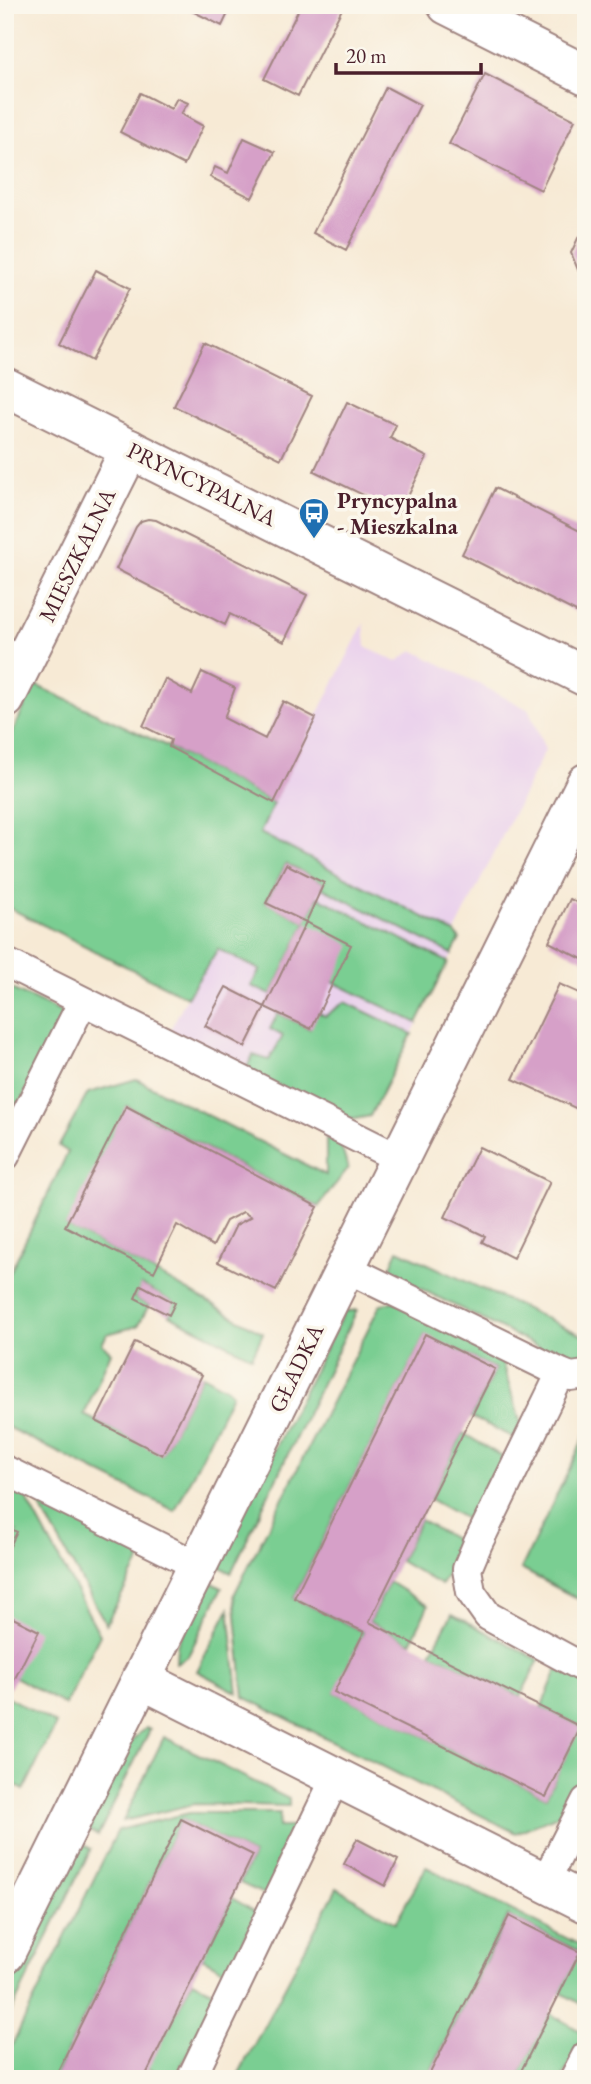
<svg xmlns="http://www.w3.org/2000/svg" width="591" height="2084" font-family="'EB Garamond',serif">
	<style>
		.built { fill: #ead1ec }
		.green { fill: #7ace92; stroke: #62765e; stroke-width: 2 }
		.building { fill: #d6a0c8 }
		.lines { fill: none; stroke-linecap: round; stroke-linejoin: round }
		.lane-casing { stroke: #a08480; stroke-width: 32 }
		.street-casing { stroke: #a08480; stroke-width: 42 }
		.secondary-casing { stroke: #a08480; stroke-width: 42 }
		.lane { stroke: #fff; stroke-width: 28 }
		.street { stroke: #fff; stroke-width: 38 }
		.secondary { stroke: #fff; stroke-width: 38 }
		.labels { text-anchor: middle; dominant-baseline: central; stroke-width: 7; stroke-linejoin: round; paint-order: stroke }
		.street-label { font-size: 23px; fill: #4a1f2b; stroke: #fbf7ec }
		.poi-label { font-size: 23px; font-weight: bold; fill: #4a1f2b; stroke: #fbf7ec; text-anchor: start }
	</style>
	<rect width="100%" height="100%" fill="#fbf7ec"/>
	<filter id="ink" filterUnits="userSpaceOnUse"><feTurbulence type="fractalNoise" baseFrequency=".0143" numOctaves="2"/><feDisplacementMap in="SourceGraphic" scale="14" xChannelSelector="R" yChannelSelector="G"/><feConvolveMatrix kernelMatrix="1 2 1 2 8 2 1 2 1" color-interpolation-filters="sRGB"/></filter>
	<filter id="wash" filterUnits="userSpaceOnUse"><feTurbulence type="fractalNoise" baseFrequency=".00686" numOctaves="4" result="noise"/><feDisplacementMap in="SourceGraphic" scale="28" xChannelSelector="R" yChannelSelector="G"/><feGaussianBlur stdDeviation="1.57" result="paint"/><feColorMatrix in="noise" values="0 0 0 0 0 0 0 0 0 0 0 0 0 0 0 0 0 1.4 0 .05"/><feComposite in="paint" operator="in"/></filter>
	<g filter="url(#wash)">
		<rect width="100%" height="100%" fill="#f7ead5"/>
		<path class="built" d="M364 623 366 647 397 662 413 650 529 710 545 750 455 932 460 939 370 1116 345 1121 169 1032 185 1001 259 832Z"/>
		<path class="green" d="M35 685 169 747 274 803 260 833 455 933 460 939 452 954 322 888 324 883 286 864 266 902 305 922 318 897 448 962 417 1023 333 982 306 922 271 995 251 986 260 970 218 949 187 997 5 906V747Z
			M5 986 63 1013 5 1135Z
			M345 1002 412 1034 370 1116 345 1121 245 1071 253 1055 269 1060 283 1036 270 1029 278 1013 310 1029 318 1012 325 1016Z
			M136 1079 326 1175V1138L340 1143 348 1168 318 1207 127 1106 66 1226 154 1272 263 1333 252 1357 169 1315 174 1303 142 1285 135 1298 149 1305 138 1326 107 1334 102 1344 111 1352 84 1415 162 1454 202 1375 227 1389 232 1394 175 1511 5 1426V1283L68 1152 59 1146 88 1093Z
			M398 1250 586 1337V1352L564 1360 395 1276 391 1266Z
			M394 1301 500 1356 521 1424 514 1438 471 1417 495 1369 425 1335 294 1598 364 1632 335 1692 546 1797 580 1727 541 1708 557 1670 586 1682V1774L569 1810 516 1833 244 1697 234 1595 380 1305Z
			M357 1310 231 1573 216 1564 344 1312Z
			M463 1433 504 1458 473 1523 430 1499Z
			M586 1434V1603L521 1569Z
			M5 1482 22 1490 100 1635 65 1705 15 1677 5 1614V1556L17 1532 5 1526Z
			M34 1496 135 1546 142 1557 106 1624Z
			M420 1520 463 1544 441 1585 400 1561Z
			M208 1581 222 1588 188 1656 176 1663 177 1645Z
			M389 1582 428 1606 411 1643 369 1622Z
			M229 1609 238 1693 197 1671Z
			M452 1614 539 1660 520 1697 431 1653Z
			M6 1696 56 1724 24 1790 5 1779Z
			M146 1728 150 1730 98 1835 84 1827C97 1801 122 1743 146 1728Z
			M164 1737 289 1799V1806L194 1804 123 1821Z
			M189 1813H280L279 1827H293L295 1835 265 1895 240 1883 253 1855 181 1819 54 2079H5V2059L118 1830Z
			M78 1842 91 1849 5 2024V1991Z
			M426 1867 586 1948V2007L560 1992 579 1951 508 1916 427 2079H236L337 1888 395 1923Z
			M232 1898 257 1913 228 1972 202 1958Z
			M192 1981 217 1994 175 2079H169L148 2068Z
			M549 2013 585 2034 562 2079H517Z"/>
		<g id="blocks">
			<path class="building" d="M180 5H232L222 26Z
				M301 5H344L298 96 264 79Z
				M485 74 575 120 541 190 449 144Z
				M386 87 420 105 346 250 313 233Z
				M140 93 171 109 177 98 188 103 181 114 203 126 184 165 120 132Z
				M244 138 275 152 252 198 210 177 215 167 228 173Z
				M579 236 586 237V289L571 253Z
				M96 270 130 288 92 361 59 343Z
				M205 343 312 396 281 459 174 406Z
				M347 402 396 425 390 438 427 457 400 513 314 471Z
				M495 488 586 534V617L462 554Z
				M148 519 156 520 307 595 284 642 230 614 225 625 116 569 136 527 141 521Z
				M202 672 235 688 224 718 265 739 283 701 316 718 274 803 169 747 171 740 143 726 165 679 192 694Z
				M286 864 324 883 306 922 351 945 311 1029 265 1007 306 922 266 903Z
				M570 899 586 907V961L549 942Z
				M559 984 586 996V1113L513 1079Z
				M226 987 265 1007 245 1047 205 1026Z
				M126 1106 318 1207 276 1291 218 1262 236 1225 251 1217 243 1212 226 1221 213 1246 177 1225 154 1272 65 1226Z
				M479 1147 550 1182 513 1258 482 1242 485 1236 445 1217Z
				M141 1285 175 1303 169 1315 135 1298Z
				M425 1334 495 1369 369 1622 581 1727 546 1797 334 1692 364 1632 294 1598Z
				M135 1342 202 1375 162 1455 96 1421Z
				M5 1526 17 1532 5 1556Z
				M5 1614 39 1631 5 1698Z
				M181 1819 253 1855 144 2079H54Z
				M357 1839 398 1860 385 1886 344 1864Z
				M509 1916 580 1952 555 2003 517 2079H427Z"/>
		</g>
	</g>
	<g filter="url(#ink)">
		<use href="#blocks" fill-opacity="0" stroke="#a08480" stroke-width="2"/>
		<g class="lines">
			<g class="lane-casing">
				<path id="lane" d="M5 962 400 1159
					M5 1156 83 1001
					M346 1268 561 1373 571 1377 586 1375
					M561 1373 478 1543 467 1569 471 1592 488 1616 586 1669
					M5 1470 198 1566
					M545 1882 586 1801
					M191 2079 336 1777
					M574 2079 586 2056"/>
			</g>
			<g class="street-casing">
				<path id="street" d="M447 5 586 75
					M5 699 130 449
					M141 1679 586 1903
					M5 1954 586 783"/>
			</g>
			<g class="secondary-casing">
				<path id="secondary" d="M5 387 586 677"/>
			</g>
			<use href="#lane" class="lane"/>
			<use href="#street" class="street"/>
			<use href="#secondary" class="secondary"/>
		</g>
	</g>
	<defs>
		<g id="bus-pin" transform="scale(1.575)"><path d="M0 17L-7.5 6A9.5 9.5 0 1 1 7.5 6Z" fill="#1f6fb2" stroke="#fbf7ec"/><path d="M-5-6H5V4H4V6H2V4H-2V6H-4V4H-5ZM-3.5-4V0h7V-4ZM-3.5 1.2v1.5H-2V1.2ZM2 1.2v1.5H3.5V1.2Z" fill="#fff"/></g>
	</defs>
	<g fill-rule="evenodd">
		<use href="#bus-pin" x="314" y="513"/>
	</g>
	<g class="labels">
		<g class="street-label">
			<text transform="translate(202 484) rotate(26)">PRYNCYPALNA</text>
			<text transform="translate(77 555) rotate(-64)">MIESZKALNA</text>
			<text transform="translate(296 1368) rotate(-64)">GŁADKA</text>
		</g>
		<g class="poi-label">
			<text x="337" y="500">Pryncypalna<tspan x="337" dy="26">- Mieszkalna</tspan></text>
		</g>
	</g>
	<rect width="591" height="2084" fill="none" stroke="#fbf7ec" stroke-width="28"/>
	<path d="M336 63v10h145v-10" fill="none" stroke="#4a1f2b" stroke-width="3.5"/>
	<text x="346" y="63" font-size="21" fill="#4a1f2b" stroke="#fbf7ec" stroke-width="5" paint-order="stroke">20 m</text>
</svg>
